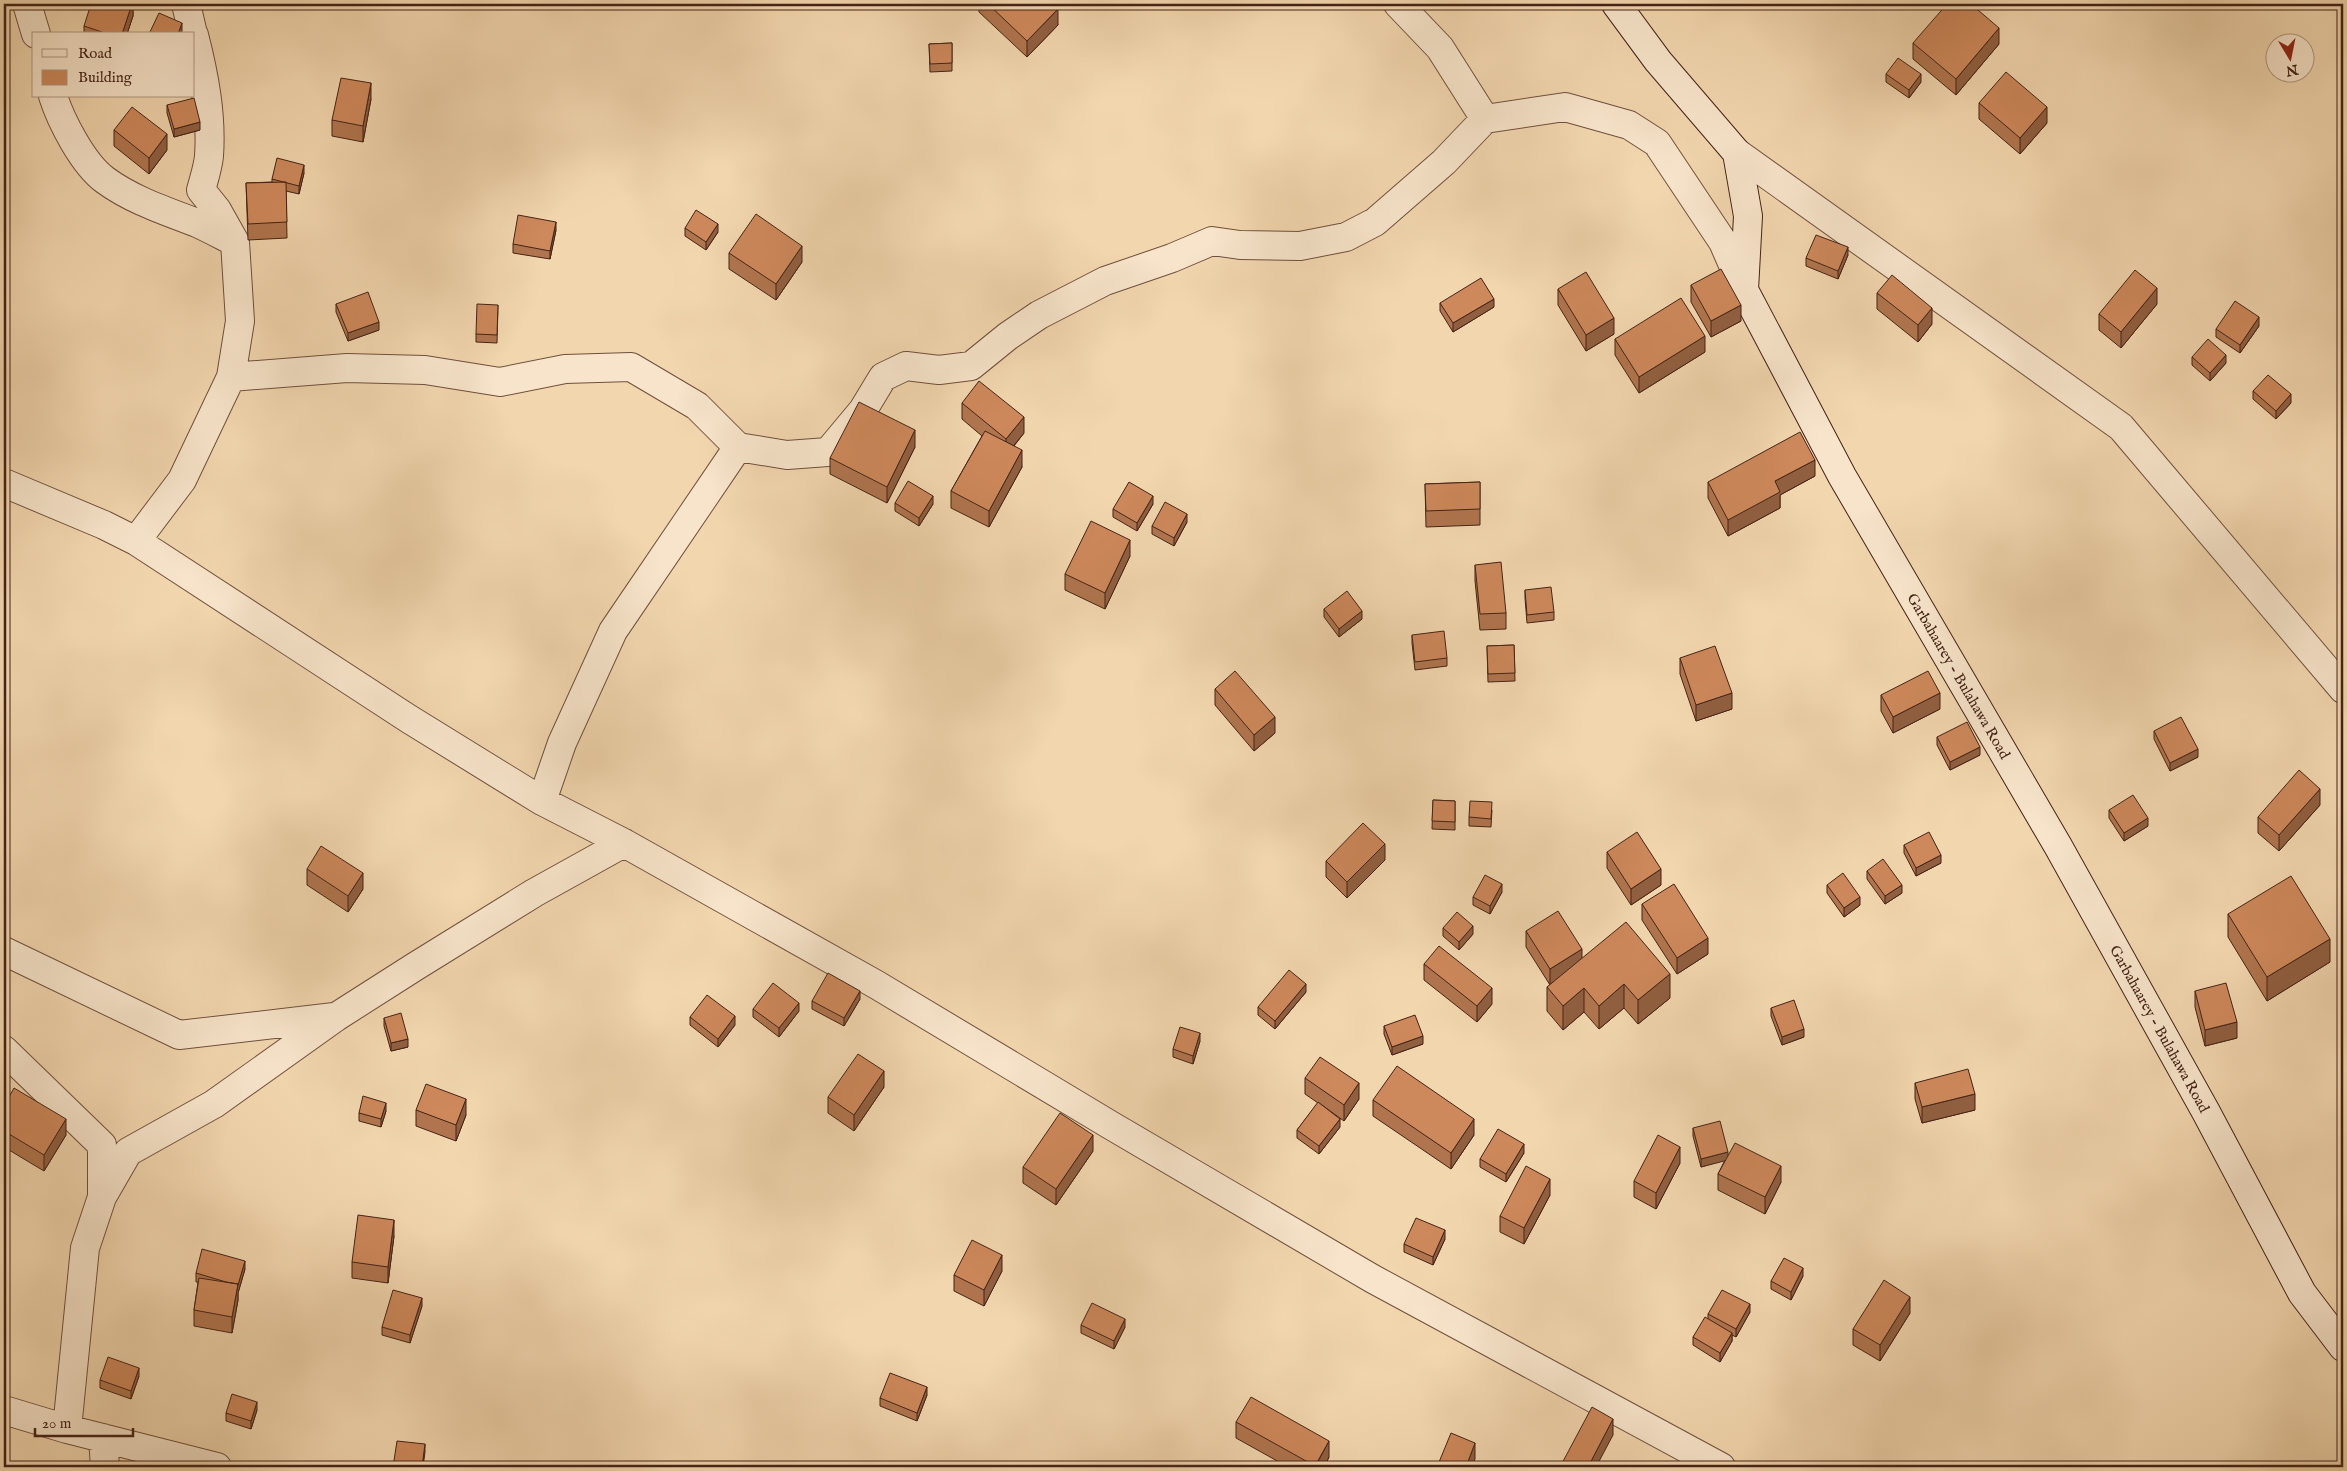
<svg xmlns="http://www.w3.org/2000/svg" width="2347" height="1471" font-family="'IM FELL English',serif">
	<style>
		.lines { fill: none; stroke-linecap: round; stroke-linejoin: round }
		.minor-casing { stroke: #70503d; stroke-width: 30 }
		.secondary-casing { stroke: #442317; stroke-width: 30 }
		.minor { stroke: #f7e4ca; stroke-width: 28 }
		.secondary { stroke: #f7e4ca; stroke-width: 28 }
		.wall { fill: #b0754e; stroke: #442317 }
		.shaded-wall { fill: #905f40; stroke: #442317 }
		.building { fill: #cd885b; stroke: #442317 }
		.labels { text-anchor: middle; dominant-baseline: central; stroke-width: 4; stroke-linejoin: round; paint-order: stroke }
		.street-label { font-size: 15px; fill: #442317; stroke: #f7e4ca }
	</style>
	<rect width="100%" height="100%" fill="#f2d6ae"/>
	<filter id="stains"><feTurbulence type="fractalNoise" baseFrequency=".004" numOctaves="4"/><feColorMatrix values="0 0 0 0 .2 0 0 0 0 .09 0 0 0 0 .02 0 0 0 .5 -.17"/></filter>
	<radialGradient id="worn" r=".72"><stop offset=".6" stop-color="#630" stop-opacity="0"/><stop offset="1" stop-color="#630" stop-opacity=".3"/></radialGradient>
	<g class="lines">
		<g class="minor-casing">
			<path id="minor" d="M27 4 36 34
				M186 4 193 34
				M1398 4 1440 48 1485 119
				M53 96C61 121 83 164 105 180 132 200 166 211 197 223 210 229 223 236 235 242
				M1737 153 2121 427 2343 689
				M231 377 347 368 425 370 500 382 565 369 631 367 697 406 738 447
				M4 483 104 525 136 541 409 719 542 801 624 843 877 985 1112 1126 1373 1279 1721 1467
				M136 541 182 480 231 377 240 321 235 242 217 210 201 190C204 179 208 167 209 156 212 115 204 74 194 35
				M542 801 562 743 613 631 738 447 787 455 828 452 863 410 883 377 906 366 939 370 971 366 1008 336 1039 315 1105 281 1172 258 1212 241 1240 245 1300 246 1346 237 1375 222 1444 162 1485 119 1565 107 1629 125 1657 143 1723 242 1744 290
				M4 951 179 1035 334 1017
				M4 1050 102 1145V1196
				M4 1410 67 1429 217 1467
				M67 1429 85 1248 102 1197 128 1152 214 1104 336 1017 416 966 534 893 624 843
				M103 1438 105 1467"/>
		</g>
		<g class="secondary-casing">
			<g id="secondary">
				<path id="s1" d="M1616 4 1658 61 1737 153 1748 216 1744 290 1842 476 2058 846 2206 1112 2302 1293 2343 1347"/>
			</g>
		</g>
		<use href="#minor" class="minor"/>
		<use href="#secondary" class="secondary"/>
	</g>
	<path class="wall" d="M133 4V16L127 34H84V26Z
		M979 4H1052L1058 25 1027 57 979 12Z
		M1106 4H1116L1112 8Z
		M952 43V71L930 72 929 44Z
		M1913 43 1999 44 1956 95 1913 59Z
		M1886 74 1921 82 1909 98 1886 82Z
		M371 99 363 142 332 136V120Z
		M1979 103 2047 123 2020 154 1979 119Z
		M167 105 200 130 174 137 167 113Z
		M114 130 167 150 149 174 114 146Z
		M304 173 299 194 286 191 287 238 248 240 246 183 272 182V179Z
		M685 228 718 232 706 250 685 236Z
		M556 230 550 259 513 253V244Z
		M729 253 802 262 776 300 729 269Z
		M1848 255 1838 279 1806 266V258Z
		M1691 285 1741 321 1711 337 1691 302Z
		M1558 289 1614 334 1586 351 1558 305Z
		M1877 293 1932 324 1918 342 1877 309Z
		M1440 303 1494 307 1453 332 1440 311Z
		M336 304 379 330 348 341 336 312Z
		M2157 304 2121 348 2099 330V314Z
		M498 305 497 343 476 342V334Z
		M2259 326 2240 353 2216 337V329Z
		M1615 339 1705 352 1639 393 1615 355Z
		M2192 357 2226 363 2210 381 2192 365Z
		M2253 391 2291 403 2276 419 2253 399Z
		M962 403 1024 433 1014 446 1022 467 989 527 951 508V491L982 436 962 419Z
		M915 447 887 503 830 474V458Z
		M1815 476 1780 495V508L1728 536 1708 498V482Z
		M1480 482V525L1426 527 1425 484Z
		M895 503 933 504 919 526 895 511Z
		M1153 504 1137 531 1113 517V509Z
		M1187 522 1174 546 1152 534V526Z
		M1130 556 1105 609 1065 590V574Z
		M1475 565 1506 613V629L1480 630 1475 581Z
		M1525 590 1554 612V620L1527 623 1525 598Z
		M1324 609 1362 619 1339 637 1324 617Z
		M1412 635 1447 658V666L1415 670 1412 643Z
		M1514 645 1515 681 1488 682 1487 646Z
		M1680 658 1732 709 1696 721 1680 674Z
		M1215 689 1275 733 1254 751 1215 705Z
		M1881 695 1940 709 1893 733 1881 711Z
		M2154 731 2198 757 2170 771 2154 739Z
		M1937 737 1980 755 1950 770 1937 745Z
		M1433 800 1455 801V830L1432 829Z
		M2320 805 2279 851 2258 833V817Z
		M1492 810 1491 827 1469 826V817Z
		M2109 810 2148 826 2124 841 2109 818Z
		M1904 845 1941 863 1916 876 1904 853Z
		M1607 852 1661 885 1631 905 1607 868Z
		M1385 860 1347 898 1326 877V861Z
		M307 869 363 889 348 912 307 885Z
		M1867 871 1902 893 1885 904 1867 879Z
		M1827 885 1860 905 1844 917 1827 893Z
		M1502 892 1490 914 1473 905V897Z
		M1642 904 1708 954 1677 974 1642 920Z
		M2228 914 2330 962 2267 1001 2228 937Z
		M1443 928 1473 934 1459 950 1443 936Z
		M1526 931 1582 959 1670 998 1638 1024 1624 1008 1599 1029 1584 1012 1563 1030 1547 1011V987L1550 985 1526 947Z
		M1424 964 1492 1004 1477 1022 1424 980Z
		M2195 991 2237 1038 2205 1046 2195 1007Z
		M1306 992 1275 1029 1258 1015V1007Z
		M860 999 844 1026 812 1009V1001Z
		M1771 1008 1804 1037 1782 1045 1771 1016Z
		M753 1009 799 1011 779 1037 753 1017Z
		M690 1017 735 1025 718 1047 690 1025Z
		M384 1018 408 1047 391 1051 384 1026Z
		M1384 1026 1423 1044 1392 1055 1384 1034Z
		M1200 1041 1193 1064 1173 1057V1049Z
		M1305 1078 1359 1099 1344 1121 1319 1103 1340 1127 1319 1154 1297 1138V1130L1318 1103 1305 1094Z
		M1915 1083 1975 1110 1922 1123 1915 1099Z
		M884 1087 854 1131 828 1113V1097Z
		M1373 1100 1474 1135 1451 1169 1373 1116Z
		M4 1106 66 1135 44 1171 4 1147Z
		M416 1110 466 1115 456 1141 416 1126Z
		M386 1111 381 1127 359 1121V1113Z
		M1693 1128 1728 1156 1781 1182 1765 1214 1718 1190V1174L1725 1160 1701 1167 1693 1136Z
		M1093 1151 1056 1205 1023 1183V1167Z
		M1524 1153 1506 1182 1480 1167V1159Z
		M1680 1163 1656 1209 1634 1197V1181Z
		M1550 1195 1524 1244 1500 1232V1216Z
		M394 1236 388 1283 352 1278V1262Z
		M1445 1239 1433 1265 1404 1252V1244Z
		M245 1269 238 1293V1300L232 1333 194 1326V1310L198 1282H196V1273Z
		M1002 1271 984 1306 954 1291V1275Z
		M1803 1276 1791 1300 1771 1289V1281Z
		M422 1306 410 1343 382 1335V1327Z
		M1750 1312 1736 1337 1732 1335V1341L1720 1362 1693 1345V1337L1708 1319V1314Z
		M1910 1313 1880 1361 1853 1345V1329Z
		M1081 1325 1125 1327 1114 1349 1081 1333Z
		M139 1376 131 1399 100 1388V1380Z
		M927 1395 917 1421 880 1406V1398Z
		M257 1410 251 1429 226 1421V1413Z
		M1236 1422 1329 1457 1324 1467H1288L1236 1438Z"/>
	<path class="shaded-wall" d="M132 4H133V16L127 34H122Z
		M1112 4H1116L1112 8Z
		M1058 9V25L1027 57V41Z
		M182 23V31L181 34H178Z
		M1999 28V44L1956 95V79Z
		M1921 74V82L1909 98V90Z
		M371 83V99L363 142V126Z
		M2047 107V123L2020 154V138Z
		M200 122V130L174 137V129Z
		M167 134V150L149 174V158Z
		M304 165V173L299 194V186Z
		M556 222V230L550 259V251Z
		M718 224V232L706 250V242Z
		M802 246V262L776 300V284Z
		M1848 247V255L1838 279V271Z
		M2157 288V304L2121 348V332Z
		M1494 299V307L1453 332V323Z
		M1741 305V321L1711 337V321Z
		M1932 308V324L1918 342V325Z
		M2259 317V326L2240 353V345Z
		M1614 318V334L1586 351V335Z
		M379 322V330L348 341V333Z
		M1705 336V352L1639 393V377Z
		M2226 355V363L2210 381V373Z
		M2291 394V403L2276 419V411Z
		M1024 417V433L1006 455V439Z
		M915 430V447L887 503V487Z
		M1022 450V467L989 527V511Z
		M1815 460V476L1780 495V508L1728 536V520L1775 481Z
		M933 496V504L919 526V518Z
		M1153 496V504L1137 531V523Z
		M1187 514V522L1174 546V538Z
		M1130 540V556L1105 609V593Z
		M1362 611V619L1339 637V629Z
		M1732 693V709L1696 721V705Z
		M1940 693V709L1893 733V717Z
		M1275 717V733L1254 751V735Z
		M1980 747V755L1950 770V762Z
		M2198 749V757L2170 771V763Z
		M2320 789V805L2279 851V835Z
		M2148 818V826L2124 841V833Z
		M1385 844V860L1347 898V882Z
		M1941 855V863L1916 876V868Z
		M1661 869V885L1631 905V889Z
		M363 873V889L348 912V896Z
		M1502 884V892L1490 914V906Z
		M1902 885V893L1885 904V896Z
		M1860 897V905L1844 917V908Z
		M1473 926V934L1459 950V942Z
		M1708 938V954L1677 974V958Z
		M2330 939V962L2267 1001V977Z
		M1582 949V965L1550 985V969Z
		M1670 974V998L1638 1024V1000Z
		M1306 984V992L1275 1029V1021Z
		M1624 984V1008L1599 1029V1006Z
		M1492 988V1004L1477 1022V1006Z
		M1584 988V1012L1563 1030V1006Z
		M860 991V999L844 1026V1018Z
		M799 1003V1011L779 1037V1028Z
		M735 1016V1025L718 1047V1039Z
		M2237 1022V1038L2205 1046V1030Z
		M1804 1029V1037L1782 1045V1037Z
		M1200 1033V1041L1193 1064V1056Z
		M1423 1036V1044L1392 1055V1047Z
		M408 1039V1047L391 1051V1043Z
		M884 1071V1087L854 1131V1115Z
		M1359 1083V1099L1344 1121V1105Z
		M1975 1094V1110L1922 1123V1107Z
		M466 1099V1115L456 1141V1125Z
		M386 1103V1111L381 1127V1119Z
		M66 1119V1135L44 1171V1155Z
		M1340 1119V1127L1319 1154V1146Z
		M1474 1119V1135L1451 1169V1153Z
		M1093 1135V1151L1056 1205V1189Z
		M1524 1144V1153L1506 1182V1174Z
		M1680 1147V1163L1656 1209V1193Z
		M1728 1152V1160L1701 1167V1159Z
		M1781 1166V1182L1765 1214V1197Z
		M1550 1179V1195L1524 1244V1228Z
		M394 1220V1236L388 1283V1267Z
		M1445 1230V1239L1433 1265V1257Z
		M1002 1255V1271L984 1306V1290Z
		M245 1261V1269L238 1293V1300L232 1333V1317L238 1284Z
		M1803 1268V1276L1791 1300V1292Z
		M1910 1297V1313L1880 1361V1345Z
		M422 1298V1306L410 1343V1335Z
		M1750 1304V1312L1736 1337V1329Z
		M1125 1319V1327L1114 1349V1341Z
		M1732 1333V1341L1720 1362V1353Z
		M139 1368V1376L131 1399V1391Z
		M927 1387V1395L917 1421V1413Z
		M257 1402V1410L251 1429V1421Z
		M1613 1419V1435L1596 1467H1588Z
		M1329 1441V1457L1324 1467H1315Z
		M1475 1443V1459L1472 1467H1466Z
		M425 1444V1452L423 1467H422Z"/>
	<path class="building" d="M91 4H132L122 34H108L84 26Z
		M988 4H1052L1058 9 1027 41Z
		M1947 4H1971L1999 28 1956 79 1913 43Z
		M159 13 182 23 178 34H149Z
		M952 43V63L930 64 929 44Z
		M1898 58 1921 74 1909 90 1886 74Z
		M2006 72 2047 107 2020 138 1979 103Z
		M341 78 371 83 363 126 332 120Z
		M194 98 200 122 174 129 167 105Z
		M132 107 167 134 149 158 114 130Z
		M277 158 304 165 299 186 272 179Z
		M286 182 287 222 248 224 246 183Z
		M696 210 718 224 706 242 685 228Z
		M756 214 802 246 776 284 729 253Z
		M518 215 556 222 550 251 513 244Z
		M1816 235 1848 247 1838 271 1806 258Z
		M1721 269 1741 305 1711 321 1691 285Z
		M2135 270 2157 288 2121 332 2099 314Z
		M1586 272 1614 318 1586 335 1558 289Z
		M1892 275 1932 308 1918 325 1877 293Z
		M1481 278 1494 299 1453 323 1440 303Z
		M368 292 379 322 348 333 336 304Z
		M1681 298 1705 336 1639 377 1615 339Z
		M2235 301 2259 317 2240 345 2216 329Z
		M477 304 498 305 497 335 476 334Z
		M2208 339 2226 355 2210 373 2192 357Z
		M2268 375 2291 394 2276 411 2253 391Z
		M979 381 1024 417 1006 439 962 403Z
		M859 402 915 430 887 487 830 458Z
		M985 431 1022 450 989 511 951 491Z
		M1800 432 1815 460 1775 481 1780 492 1728 520 1708 482Z
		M908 481 933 496 919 518 895 503Z
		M1129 482 1153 496 1137 523 1113 509Z
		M1480 482V509L1426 511 1425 484Z
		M1165 502 1187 514 1174 538 1152 526Z
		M1091 521 1130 540 1105 593 1065 574Z
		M1501 562 1506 613 1480 614 1475 565Z
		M1551 587 1554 612 1527 615 1525 590Z
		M1347 591 1362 611 1339 629 1324 609Z
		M1444 631 1447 658 1415 662 1412 635Z
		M1514 645 1515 673 1488 674 1487 646Z
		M1715 646 1732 693 1696 705 1680 658Z
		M1235 671 1275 717 1254 735 1215 689Z
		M1928 671 1940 693 1893 717 1881 695Z
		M2181 717 2198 749 2170 763 2154 731Z
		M1967 722 1980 747 1950 762 1937 737Z
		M2299 770 2320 789 2279 835 2258 817Z
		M2133 795 2148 818 2124 833 2109 810Z
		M1433 800 1455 801V822L1432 821Z
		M1470 801 1492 802 1491 819 1469 817Z
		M1363 823 1385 844 1347 882 1326 861Z
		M1637 832 1661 869 1631 889 1607 852Z
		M1929 832 1941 855 1916 868 1904 845Z
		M321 846 363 873 348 896 307 869Z
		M1883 859 1902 885 1885 896 1867 871Z
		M1843 873 1860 897 1844 908 1827 885Z
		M1485 875 1502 884 1490 906 1473 897Z
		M2291 876 2330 939 2267 977 2228 914Z
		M1674 884 1708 938 1677 958 1642 904Z
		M1558 911 1582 949 1550 969 1526 931Z
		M1457 912 1473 926 1459 942 1443 928Z
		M1626 922 1670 974 1638 1000 1624 984 1599 1006 1584 988 1563 1006 1547 987Z
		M1439 946 1492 988 1477 1006 1424 964Z
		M1289 970 1306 984 1275 1021 1258 1007Z
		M828 973 860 991 844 1018 812 1001Z
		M773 983 799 1003 779 1028 753 1009Z
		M2226 983 2237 1022 2205 1030 2195 991Z
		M707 995 735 1016 718 1039 690 1017Z
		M1794 1000 1804 1029 1782 1037 1771 1008Z
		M401 1013 408 1039 391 1043 384 1018Z
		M1415 1015 1423 1036 1392 1047 1384 1026Z
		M1180 1027 1200 1033 1193 1056 1173 1049Z
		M858 1054 884 1071 854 1115 828 1097Z
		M1320 1057 1359 1083 1344 1105 1305 1078Z
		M1397 1066 1474 1119 1451 1153 1373 1100Z
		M1968 1069 1975 1094 1922 1107 1915 1083Z
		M426 1084 466 1099 456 1125 416 1110Z
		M14 1088 66 1119 44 1155 4 1131V1106Z
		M363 1096 386 1103 381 1119 359 1113Z
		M1318 1102 1340 1119 1319 1146 1297 1130Z
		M1060 1113 1093 1135 1056 1189 1023 1167Z
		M1720 1121 1728 1152 1701 1159 1693 1128Z
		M1498 1129 1524 1144 1506 1174 1480 1159Z
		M1658 1135 1680 1147 1656 1193 1634 1181Z
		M1735 1143 1781 1166 1765 1197 1718 1174Z
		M1526 1166 1550 1179 1524 1228 1500 1216Z
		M358 1215 394 1220 388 1267 352 1262Z
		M1416 1218 1445 1230 1433 1257 1404 1244Z
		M972 1240 1002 1255 984 1290 954 1275Z
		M202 1249 245 1261 238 1285V1284L226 1282 196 1273Z
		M1784 1258 1803 1268 1791 1292 1771 1281Z
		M199 1278 238 1284 232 1317 194 1310Z
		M1884 1280 1910 1297 1880 1345 1853 1329Z
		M393 1290 422 1298 410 1335 382 1327Z
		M1722 1290 1750 1304 1736 1329 1708 1314Z
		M1092 1303 1125 1319 1114 1341 1081 1325Z
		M1705 1317 1732 1333 1720 1353 1693 1337Z
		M108 1357 139 1368 131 1391 100 1380Z
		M890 1373 927 1387 917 1413 880 1398Z
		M232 1394 257 1402 251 1421 226 1413Z
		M1251 1397 1329 1441 1315 1466 1236 1422Z
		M1592 1407 1613 1419 1588 1467H1560Z
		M1451 1433 1475 1443 1466 1467H1437Z
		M397 1441 425 1444 422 1467H393Z"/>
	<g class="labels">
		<g class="street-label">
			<text stroke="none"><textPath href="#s1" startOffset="772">Garbahaarey - Bulahawa Road</textPath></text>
			<text stroke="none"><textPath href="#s1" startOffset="1178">Garbahaarey - Bulahawa Road</textPath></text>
		</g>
	</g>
	<rect width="2347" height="1471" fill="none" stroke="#f2d6ae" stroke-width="20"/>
	<rect x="5" y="5" width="2337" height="1461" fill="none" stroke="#442317" stroke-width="2.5"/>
	<rect x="10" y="10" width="2327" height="1451" fill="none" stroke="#442317"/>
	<rect x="32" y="32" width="162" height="65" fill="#f7e4ca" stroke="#af9782"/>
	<rect x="42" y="49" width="25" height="8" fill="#f7e4ca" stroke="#af9782"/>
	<text x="78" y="58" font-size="15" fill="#442317">Road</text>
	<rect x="42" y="70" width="25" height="15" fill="#cd885b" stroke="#af9782"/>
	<text x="78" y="82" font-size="15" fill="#442317">Building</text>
	<g transform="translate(2290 58) rotate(170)"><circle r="24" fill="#f7e4ca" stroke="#af9782"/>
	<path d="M0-4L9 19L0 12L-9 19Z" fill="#8f2418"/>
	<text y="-8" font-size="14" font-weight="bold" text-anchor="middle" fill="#442317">N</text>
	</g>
	<path d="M35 1428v8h98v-8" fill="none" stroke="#442317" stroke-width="2.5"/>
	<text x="42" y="1428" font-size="15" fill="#442317" stroke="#f7e4ca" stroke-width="4" paint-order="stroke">20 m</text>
	<rect width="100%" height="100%" filter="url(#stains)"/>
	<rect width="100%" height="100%" fill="url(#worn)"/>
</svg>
